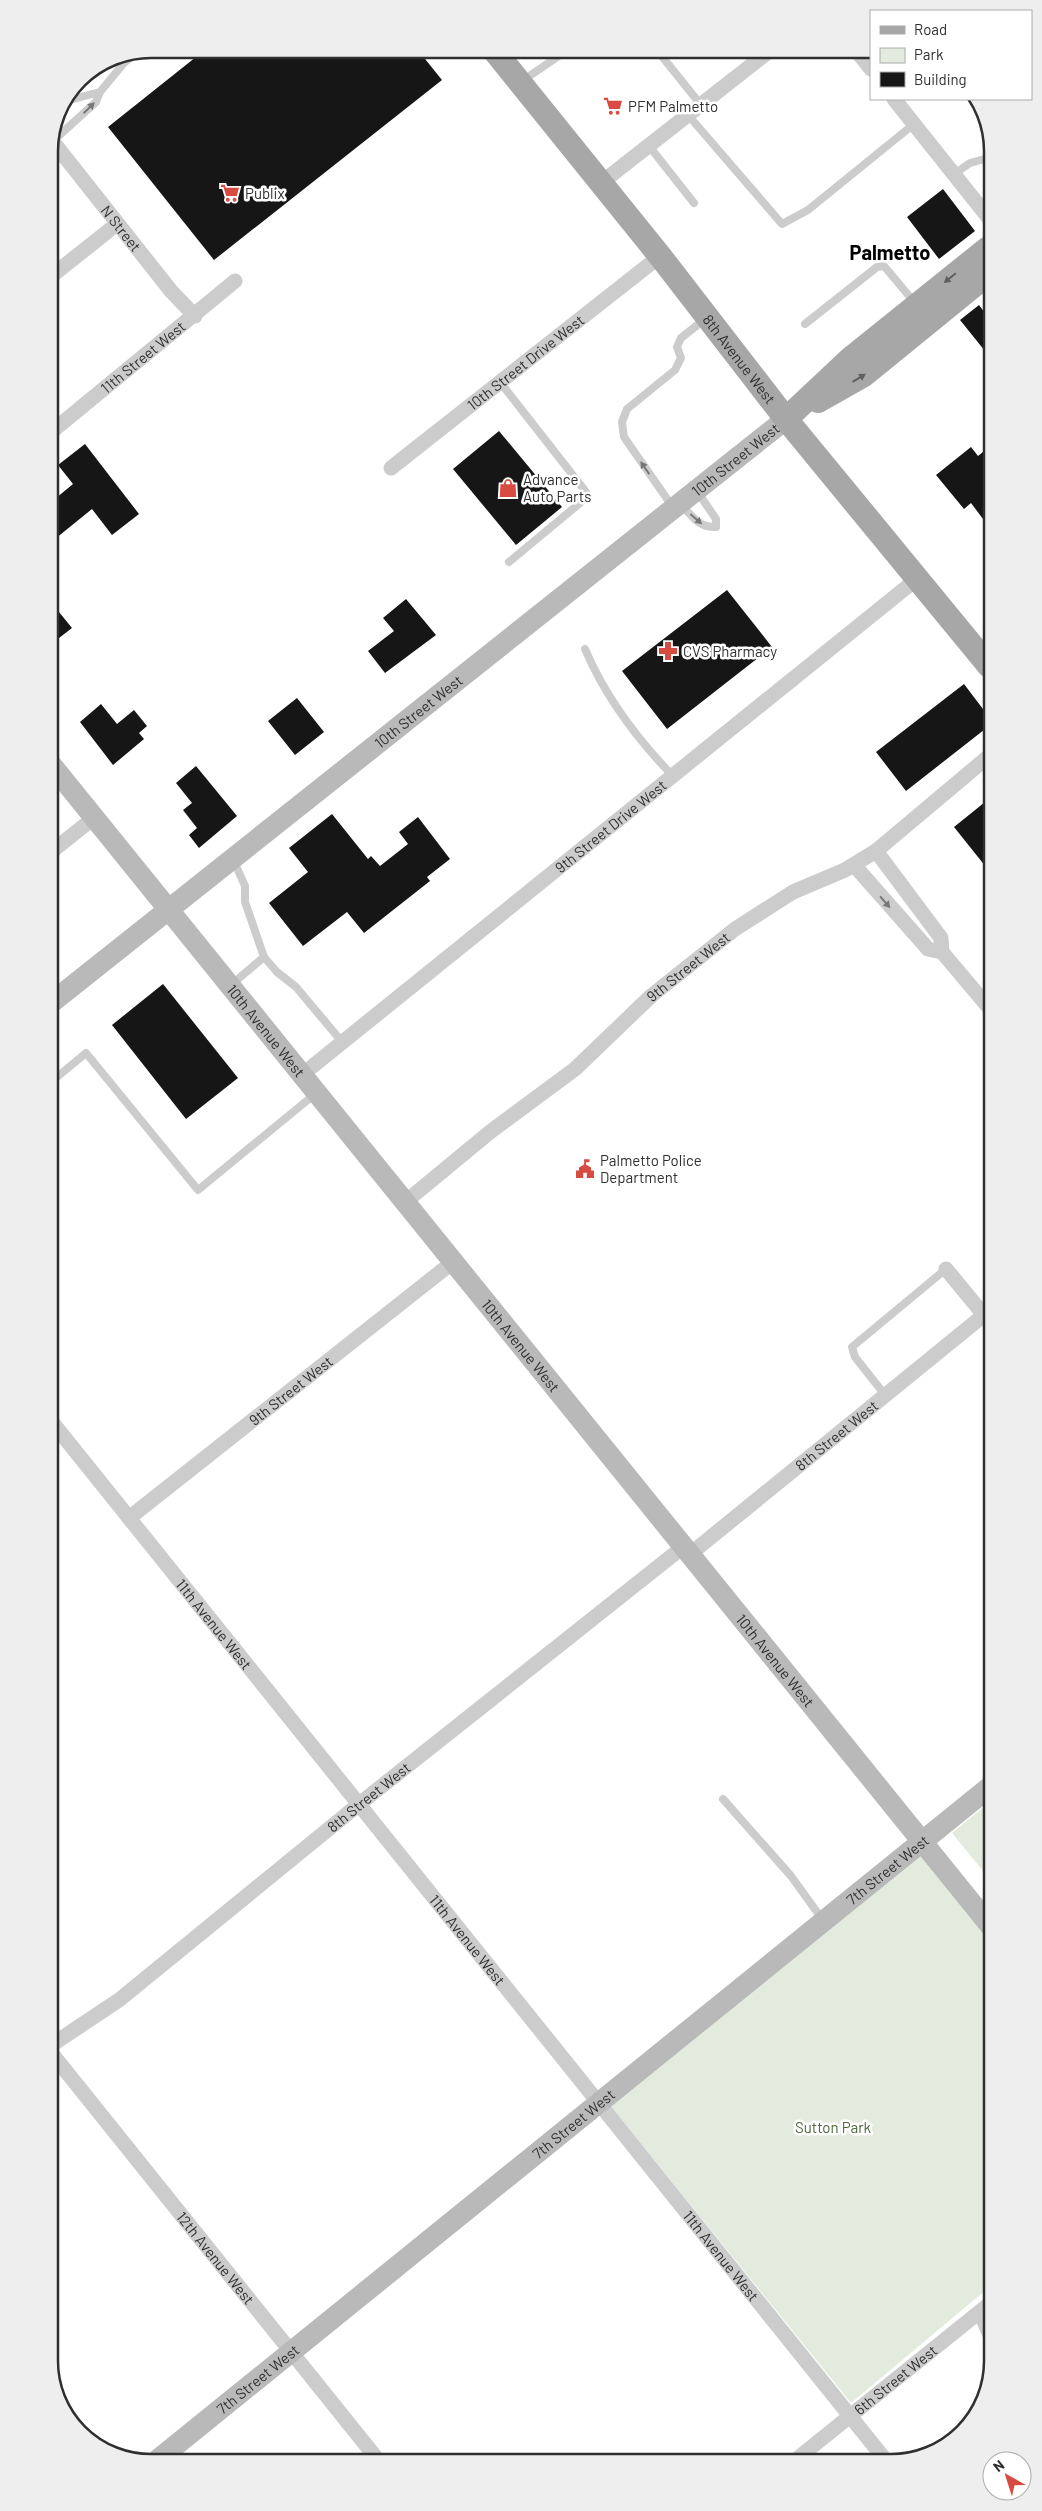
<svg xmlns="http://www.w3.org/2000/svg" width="1042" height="2511" font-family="Barlow,sans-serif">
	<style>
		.green { fill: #e3ebde }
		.building { fill: #161616 }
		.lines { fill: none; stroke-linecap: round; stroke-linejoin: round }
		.lane { stroke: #ccc; stroke-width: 8 }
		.street { stroke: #ccc; stroke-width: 15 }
		.secondary { stroke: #b9b9b9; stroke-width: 21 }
		.primary { stroke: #a7a7a7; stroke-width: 24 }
		.oneway { fill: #767676 }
		.oneway2 { fill: #5f5f5f }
		.labels { text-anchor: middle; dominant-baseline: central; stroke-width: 5; stroke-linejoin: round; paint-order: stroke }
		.poi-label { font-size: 15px; fill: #2f2f2f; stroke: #fff; text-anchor: start }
		.street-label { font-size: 15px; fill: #2f2f2f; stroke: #fff }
		.park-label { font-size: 15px; fill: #4d6740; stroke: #fff }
		.district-label { font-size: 20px; font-weight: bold; fill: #000; stroke: #fff }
		.rim { fill: none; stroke: #2f2f2f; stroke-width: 2.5 }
	</style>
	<rect width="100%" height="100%" fill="#fff"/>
	<path class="green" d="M992 1800V1882L952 1833Z
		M922 1851 992 1939 993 2284 851 2403 609 2104Z"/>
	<path class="building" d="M206 49H417L442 80 214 260 108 127Z
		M943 189 975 231 939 259 907 217Z
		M979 305 988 317 989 356 960 320Z
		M499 431 562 507 516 545 453 469Z
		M85 444 139 514 112 535 92 509 50 543V503L73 484 58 465Z
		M971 447 978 456 989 447V527L971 503 964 509 936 475Z
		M727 590 772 647 667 729 622 671Z
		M406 599 436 635 385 673 368 651 394 631 383 618Z
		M50 601 72 628 50 645Z
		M964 684 989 717V726L906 791 876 752Z
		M297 698 324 732 295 755 268 721Z
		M101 704 117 724 134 710 147 726 139 733 144 739 113 765 80 722Z
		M196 766 237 816 199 848 189 835 197 828 183 810 192 803 176 783Z
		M990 798V872L954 827Z
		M332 814 368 859 371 856 380 866 408 844 399 832 418 817 450 859 427 877 430 881 364 933 347 912 303 946 269 903 308 872 289 848Z
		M163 984 238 1078 186 1119 112 1025Z"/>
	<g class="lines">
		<path class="lane" d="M656 49 701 105
			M751 49 764 55
			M522 81 569 49
			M100 92 124 63 139 51
			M688 115 782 224 808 210 914 124
			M53 141 96 102 100 92 62 102
			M649 146 694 203
			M954 174 970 163 988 158
			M805 324 877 267 884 266 915 303
			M500 382 586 492 580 503 509 562
			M681 504C691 515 699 528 716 527V519L697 491
			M672 506 624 437 622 422 627 409 675 370 681 358 677 347 681 338 705 319
			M585 649C605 696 637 739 673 776
			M264 957 277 972 296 987 343 1043
			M232 984 264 957 245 902V886L233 859
			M51 1082 86 1053 198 1190 315 1094
			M885 1395 855 1357 852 1347 946 1269
			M723 1799 791 1876 822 1919
			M977 2314 993 2351"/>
		<g class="street">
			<path d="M855 49 871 69"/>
			<path d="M894 99 988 217"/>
			<path id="s1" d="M50 138 171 291 195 316"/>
			<path d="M601 183 772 49"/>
			<path d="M49 278 117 224"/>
			<path id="s2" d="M50 433 235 281"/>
			<path id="s3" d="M391 468 660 256"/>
			<path d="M876 851 941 938 942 952 990 1009"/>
			<path d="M51 852 95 817"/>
			<path d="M854 865 928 949 942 952"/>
			<path id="s4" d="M303 1074 918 578"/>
			<path id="s5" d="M404 1203 490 1132 575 1069 651 996 735 929 793 892 845 870 876 851 989 756"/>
			<path id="s6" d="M52 1422 883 2457"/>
			<path id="s7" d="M129 1518 453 1262"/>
			<path id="s8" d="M689 1555 984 1315 946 1269"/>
			<path id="s9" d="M53 2044 119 2000 358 1805 683 1547"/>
			<path id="s10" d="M53 2055 378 2460"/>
			<path id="s11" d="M798 2458 993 2301"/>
		</g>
		<g class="secondary">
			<path id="s12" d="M50 763 992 1928"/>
			<path id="s13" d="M51 1003 786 419"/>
			<path id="s14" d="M155 2462 992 1785"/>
		</g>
		<g class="primary">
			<path id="s15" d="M493 49 660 256 786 419 989 666"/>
			<path d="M818 401 864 375 988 274"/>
			<path d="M786 419 851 358 988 248"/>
		</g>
	</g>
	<defs><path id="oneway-solid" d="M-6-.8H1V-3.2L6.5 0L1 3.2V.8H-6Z" transform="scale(1.25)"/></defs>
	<g class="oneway">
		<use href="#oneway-solid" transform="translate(89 108) rotate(-45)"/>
		<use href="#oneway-solid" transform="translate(645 468) rotate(-125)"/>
		<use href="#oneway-solid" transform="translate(696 519) rotate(41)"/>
		<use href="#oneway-solid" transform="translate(885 902) rotate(49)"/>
	</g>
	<g class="oneway2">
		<use href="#oneway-solid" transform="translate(950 278) rotate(141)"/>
		<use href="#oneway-solid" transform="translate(859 378) rotate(-31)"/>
	</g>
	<defs>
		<g id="supermarket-bare" transform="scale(1.5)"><path d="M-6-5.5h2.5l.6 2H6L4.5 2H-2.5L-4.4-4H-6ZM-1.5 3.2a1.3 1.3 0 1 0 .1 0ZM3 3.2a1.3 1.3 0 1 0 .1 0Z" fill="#d74b41" stroke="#fff" stroke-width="2.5" paint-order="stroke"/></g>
		<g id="shop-bare" transform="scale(1.5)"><path d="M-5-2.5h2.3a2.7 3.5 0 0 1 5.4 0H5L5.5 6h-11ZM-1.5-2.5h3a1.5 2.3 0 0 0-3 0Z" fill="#d74b41" stroke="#fff" stroke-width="2.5" paint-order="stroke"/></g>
		<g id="pharmacy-bare" transform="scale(1.5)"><path d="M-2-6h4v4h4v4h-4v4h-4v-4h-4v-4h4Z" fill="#d74b41" stroke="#fff" stroke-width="2.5" paint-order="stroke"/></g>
		<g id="civic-bare" transform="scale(1.5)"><path d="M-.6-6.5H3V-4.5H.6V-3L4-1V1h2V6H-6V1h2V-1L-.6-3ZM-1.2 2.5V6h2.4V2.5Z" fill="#d74b41" stroke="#fff" stroke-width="2.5" paint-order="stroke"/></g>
	</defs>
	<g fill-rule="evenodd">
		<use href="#supermarket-bare" x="613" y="106"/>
		<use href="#supermarket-bare" x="230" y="193"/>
		<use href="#shop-bare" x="508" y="488"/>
		<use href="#pharmacy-bare" x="668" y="651"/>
		<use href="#civic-bare" x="585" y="1169"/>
	</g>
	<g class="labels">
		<g class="poi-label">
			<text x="628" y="106">PFM Palmetto</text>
			<text x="245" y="193">Publix</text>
			<text x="523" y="479">Advance<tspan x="523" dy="17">Auto Parts</tspan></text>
			<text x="683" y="651">CVS Pharmacy</text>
			<text x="600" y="1160">Palmetto Police<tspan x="600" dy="17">Department</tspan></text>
		</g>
		<g class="street-label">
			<text stroke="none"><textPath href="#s1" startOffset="115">N Street</textPath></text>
			<text stroke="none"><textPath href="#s2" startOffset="120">11th Street West</textPath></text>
			<text stroke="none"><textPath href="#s15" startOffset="396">8th Avenue West</textPath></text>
			<text stroke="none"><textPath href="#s3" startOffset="171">10th Street Drive West</textPath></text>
			<text stroke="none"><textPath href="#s13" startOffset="874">10th Street West</textPath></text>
			<text stroke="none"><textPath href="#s13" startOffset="469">10th Street West</textPath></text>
			<text stroke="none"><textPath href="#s4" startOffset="395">9th Street Drive West</textPath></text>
			<text stroke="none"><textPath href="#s5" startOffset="370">9th Street West</textPath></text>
			<text stroke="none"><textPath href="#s12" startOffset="344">10th Avenue West</textPath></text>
			<text stroke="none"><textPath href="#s12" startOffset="749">10th Avenue West</textPath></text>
			<text stroke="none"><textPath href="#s7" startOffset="206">9th Street West</textPath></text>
			<text stroke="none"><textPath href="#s8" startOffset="190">8th Street West</textPath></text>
			<text stroke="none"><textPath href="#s6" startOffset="259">11th Avenue West</textPath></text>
			<text stroke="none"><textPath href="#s12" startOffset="1154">10th Avenue West</textPath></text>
			<text stroke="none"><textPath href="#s9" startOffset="401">8th Street West</textPath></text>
			<text stroke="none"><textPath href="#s14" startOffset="942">7th Street West</textPath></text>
			<text stroke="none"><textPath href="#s6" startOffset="664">11th Avenue West</textPath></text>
			<text stroke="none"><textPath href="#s14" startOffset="538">7th Street West</textPath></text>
			<text stroke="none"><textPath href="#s6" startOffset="1069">11th Avenue West</textPath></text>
			<text stroke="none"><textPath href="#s10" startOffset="260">12th Avenue West</textPath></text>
			<text stroke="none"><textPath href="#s14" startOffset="132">7th Street West</textPath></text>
			<text stroke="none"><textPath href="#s11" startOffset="125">6th Street West</textPath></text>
		</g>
		<g class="park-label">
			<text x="833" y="2127">Sutton Park</text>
		</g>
		<g class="district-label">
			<text x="890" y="252">Palmetto</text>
		</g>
	</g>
	<path d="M0 0H1042V2511H0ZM151 58H891A93 93 0 0 1 984 151V2361A93 93 0 0 1 891 2454H151A93 93 0 0 1 58 2361V151A93 93 0 0 1 151 58Z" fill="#eee" fill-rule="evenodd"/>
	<path class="rim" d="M151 58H891A93 93 0 0 1 984 151V2361A93 93 0 0 1 891 2454H151A93 93 0 0 1 58 2361V151A93 93 0 0 1 151 58Z"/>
	<rect x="870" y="10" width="162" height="90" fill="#ffffff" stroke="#acacac"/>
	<rect x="880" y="26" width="25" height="8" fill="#a7a7a7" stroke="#acacac"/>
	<text x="914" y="35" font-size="15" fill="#2f2f2f">Road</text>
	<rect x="880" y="48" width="25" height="15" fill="#e3ebde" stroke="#acacac"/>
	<text x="914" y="60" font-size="15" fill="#2f2f2f">Park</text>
	<rect x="880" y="72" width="25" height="15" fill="#161616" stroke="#acacac"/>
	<text x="914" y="85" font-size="15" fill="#2f2f2f">Building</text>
	<g transform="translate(1007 2476) rotate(321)"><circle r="24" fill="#ffffff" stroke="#acacac"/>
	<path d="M0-4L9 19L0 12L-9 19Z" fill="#d74b41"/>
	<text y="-8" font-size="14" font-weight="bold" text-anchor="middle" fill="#2f2f2f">N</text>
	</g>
</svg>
